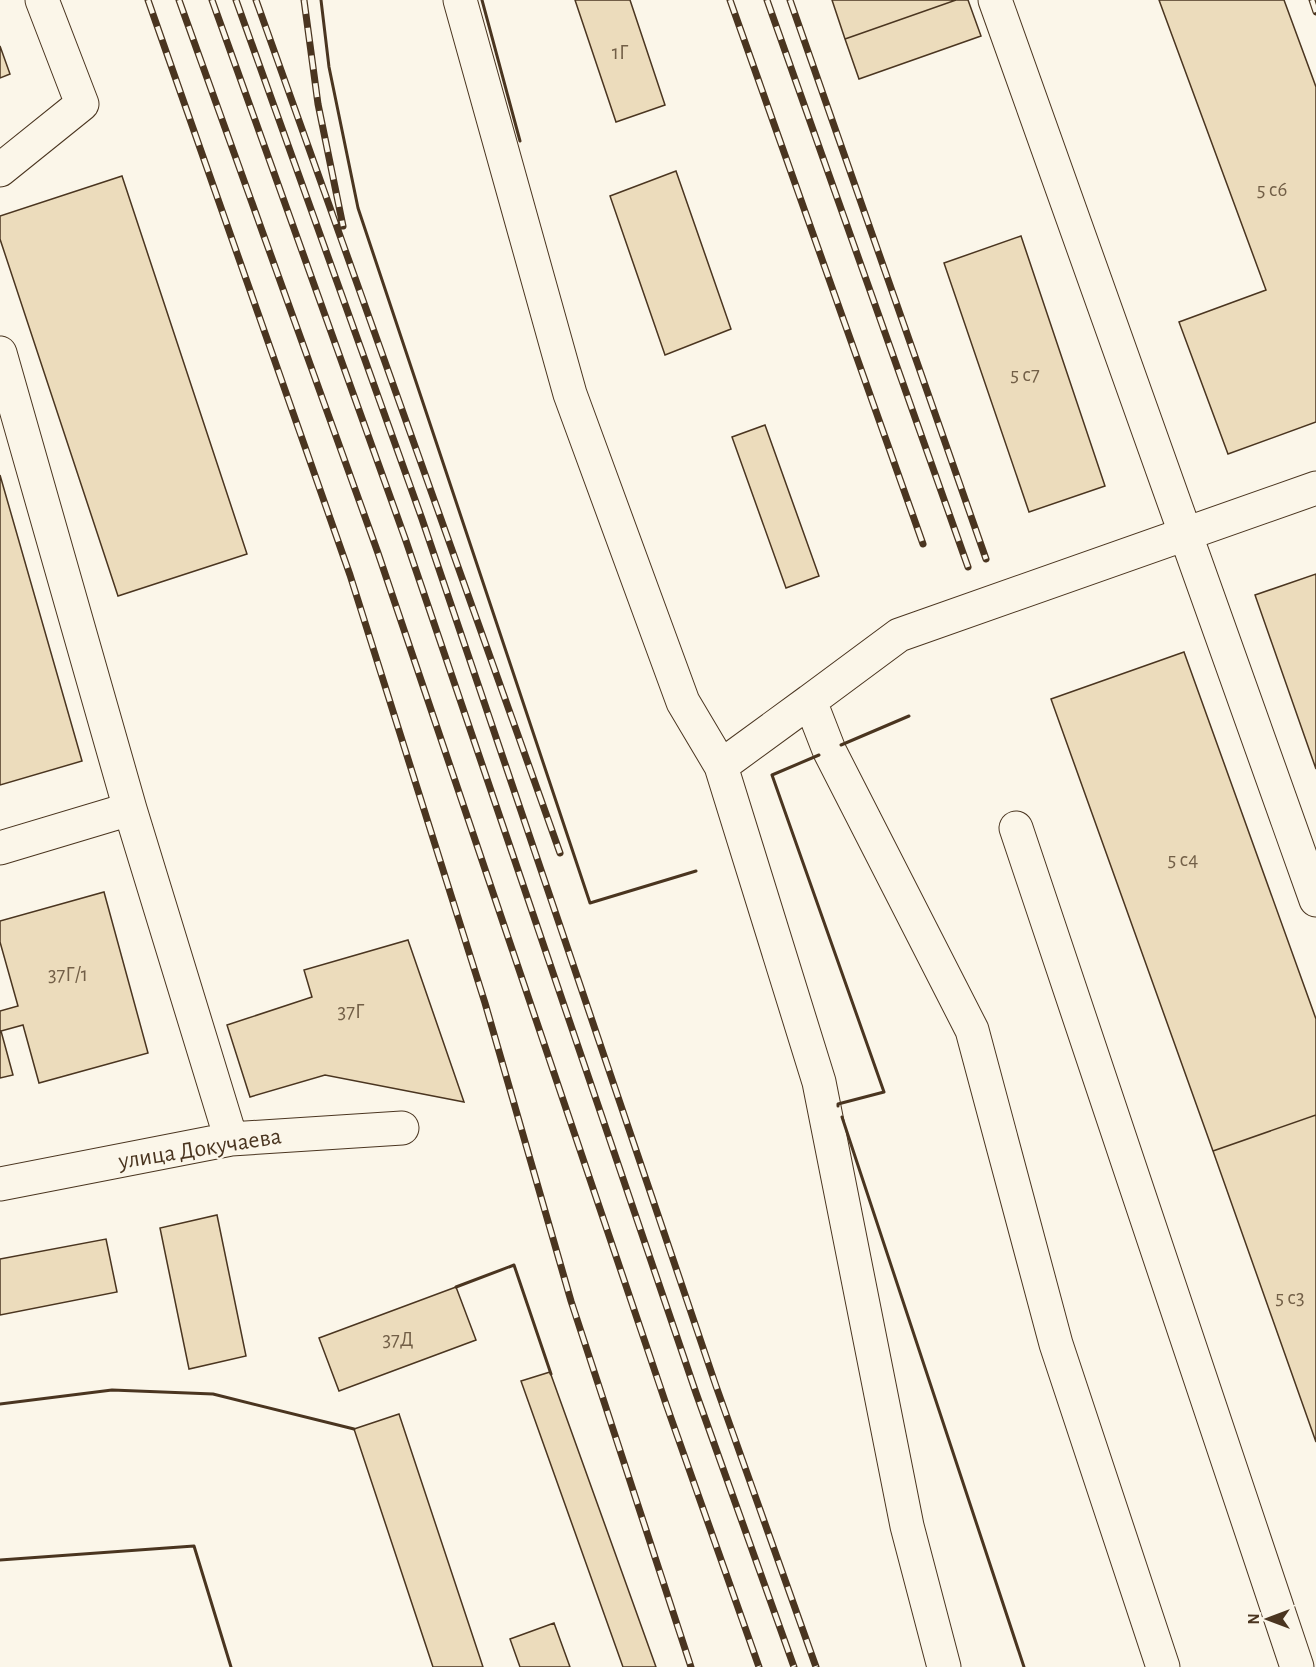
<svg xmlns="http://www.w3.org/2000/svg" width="1316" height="1667" font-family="'Alegreya Sans',sans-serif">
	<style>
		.building { fill: #ecdcbc; stroke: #4a3520; stroke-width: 1.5 }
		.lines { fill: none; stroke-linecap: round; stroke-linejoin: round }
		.minor-casing { stroke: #4a3520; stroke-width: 35 }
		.minor { stroke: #fbf6e9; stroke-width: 33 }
		.rail-casing { stroke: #4a3520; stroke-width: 7 }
		.rail { stroke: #fbf6e9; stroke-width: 4.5; stroke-dasharray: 14; stroke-linecap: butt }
		.wall { stroke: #4a3520; stroke-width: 3 }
		.labels { text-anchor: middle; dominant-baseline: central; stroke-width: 4.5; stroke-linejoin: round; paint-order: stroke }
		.number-label { font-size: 21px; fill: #725f47 }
		.street-label { font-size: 24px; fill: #4a3520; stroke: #fbf6e9 }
	</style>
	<rect width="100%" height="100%" fill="#fbf6e9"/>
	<path class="building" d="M575 0H630L665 105 616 122Z
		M832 0H956L845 39Z
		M956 0H968L981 36 859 79 845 39Z
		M1159 0H1284L1316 87V422L1228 454 1179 322 1266 290Z
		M0 46 10 74 0 78Z
		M676 171 731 329 665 355 610 196Z
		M122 176 247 554 118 596 0 239V216Z
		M1021 236 1105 486 1029 512 944 263Z
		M765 425 819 576 786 588 732 437Z
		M0 475 82 761 0 785Z
		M1316 574V769L1255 595Z
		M1184 652 1316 1019V1115L1213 1151 1051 699Z
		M104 892 148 1053 39 1083 23 1025 1 1031 13 1075 0 1078V1011L18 1006 0 942V921Z
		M408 940 464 1102 325 1075 250 1097 227 1025 312 997 304 970Z
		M1316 1115V1442L1213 1151Z
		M217 1215 246 1356 189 1369 160 1228Z
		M106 1239 117 1292 0 1315V1259Z
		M456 1287 476 1340 339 1391 319 1338Z
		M550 1372 656 1667H623L521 1381Z
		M399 1414 483 1667H433L354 1429Z
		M554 1623 570 1667H520L510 1639Z"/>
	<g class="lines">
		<g class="minor-casing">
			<path id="minor" d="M460 0 570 394 683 702 721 766 819 1082 907 1526 944 1667
				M995 0 1316 900
				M0 170 82 104 42 0
				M0 353 130 809 231 1139
				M721 766 810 701
				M1016 828 1297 1667
				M0 848 130 809
				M0 1184 231 1139 402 1128
				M1163 1667 1056 1344 972 1030 829 750 810 701 899 635 1316 488"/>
		</g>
		<use href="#minor" class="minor"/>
		<g class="rail-casing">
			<path id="rail" d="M148 0 350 575 485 1003 571 1301 691 1667
				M179 0 378 553 666 1404 759 1667
				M212 0 406 541 696 1393 794 1667
				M236 0 422 519 716 1386 816 1667
				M256 0 560 853
				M304 0 318 104 343 226
				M730 0 923 544
				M767 0 968 567
				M790 0 986 559
				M1312 0 1316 12"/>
		</g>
		<use href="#rail" class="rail"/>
		<path class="wall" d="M321 0 329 67 358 208 590 903 696 871
			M482 0 520 141
			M841 745 909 716
			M819 755 772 775 884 1092 838 1104V1106
			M842 1117 1024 1667
			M456 1287 514 1265 551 1374
			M0 1404 112 1390 213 1394 354 1429
			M0 1560 194 1546 231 1667"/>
	</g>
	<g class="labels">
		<g class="number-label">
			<text x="620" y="52">1Г</text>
			<text x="1272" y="189">5 с6</text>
			<text x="1025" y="374">5 с7</text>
			<text x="1183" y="859">5 с4</text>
			<text x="68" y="974">37Г/1</text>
			<text x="351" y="1011">37Г</text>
			<text x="1290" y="1297">5 с3</text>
			<text x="398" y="1339">37Д</text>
		</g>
		<g class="street-label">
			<text transform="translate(200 1149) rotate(-9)">улица Докучаева</text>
		</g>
	</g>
	<g transform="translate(1268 1619) rotate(270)" stroke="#fbf6e9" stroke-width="4.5" paint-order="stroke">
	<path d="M0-4.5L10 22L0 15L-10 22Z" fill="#4a3520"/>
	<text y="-9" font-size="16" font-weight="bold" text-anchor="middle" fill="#4a3520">N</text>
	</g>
</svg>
